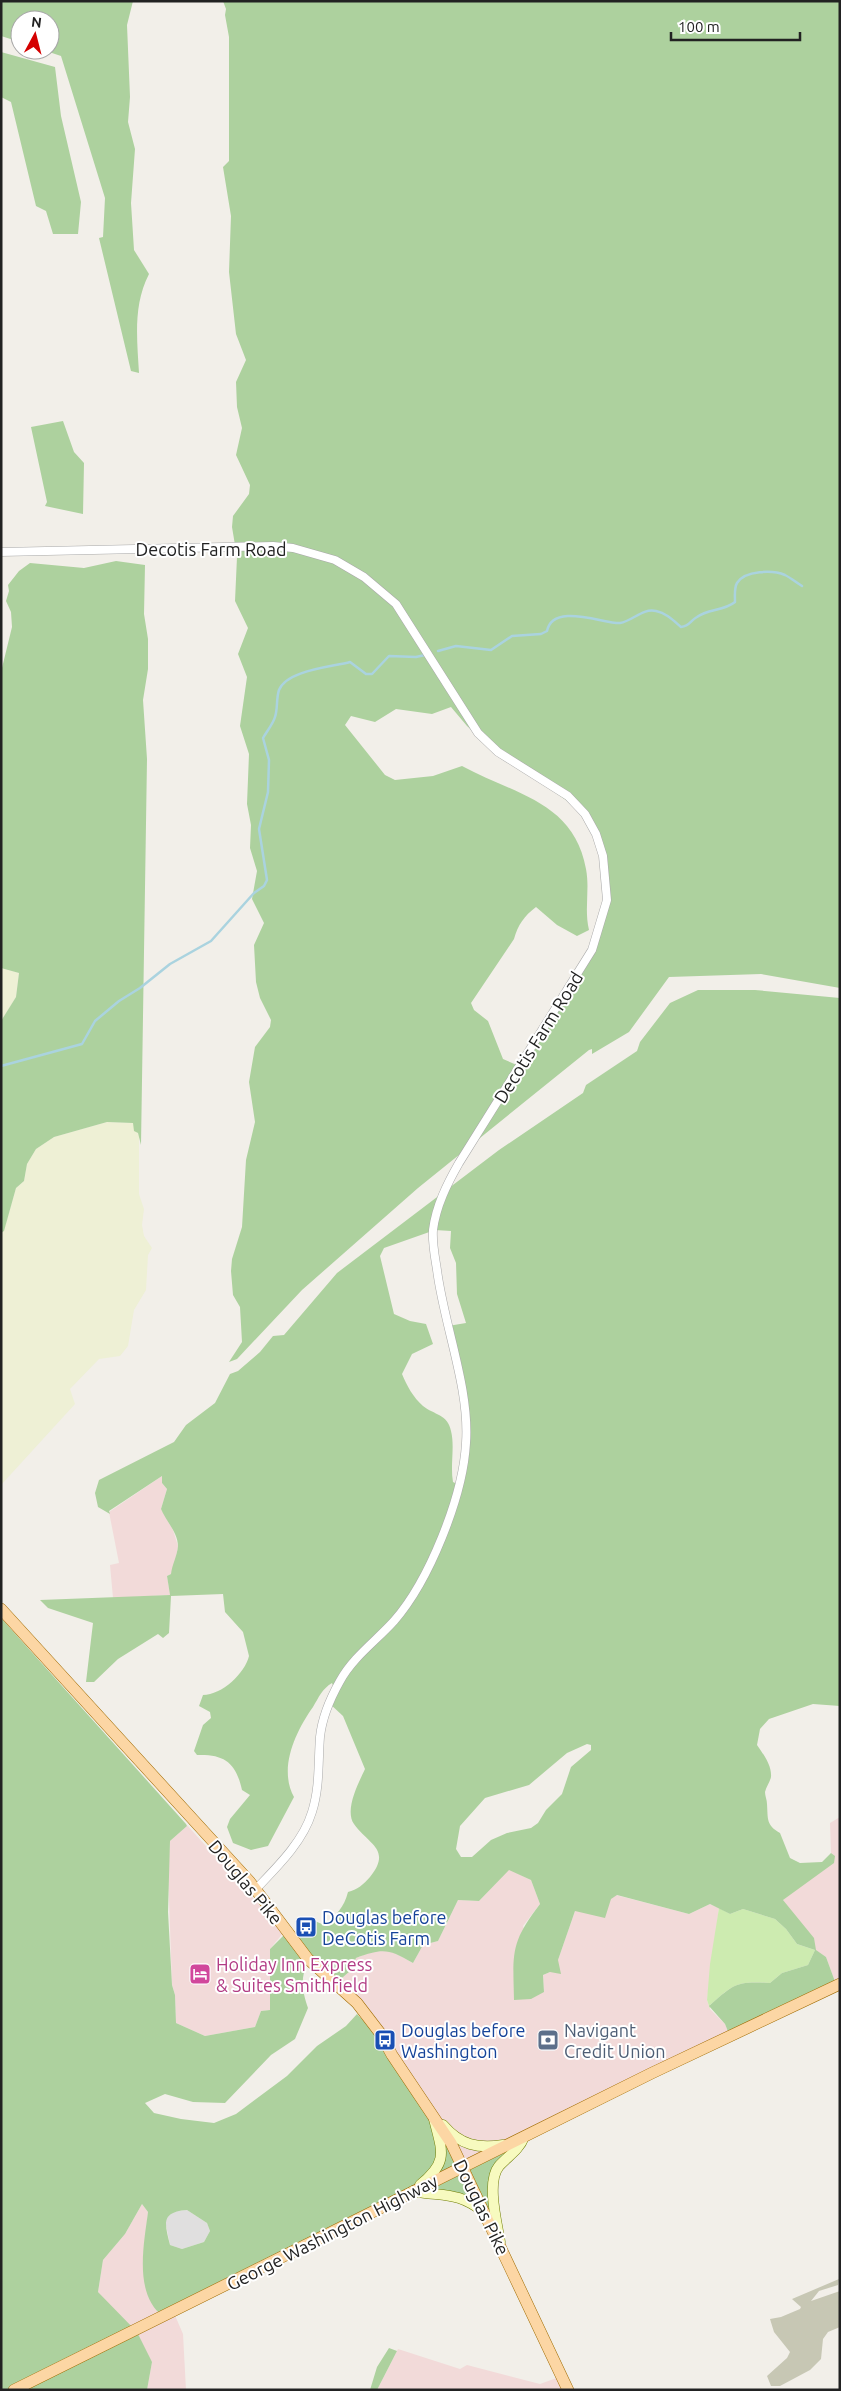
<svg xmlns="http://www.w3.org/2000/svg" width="841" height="2391" font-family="Ubuntu,sans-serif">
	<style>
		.residential { fill: #e0dfdf }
		.commercial { fill: #f2dad9 }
		.construction { fill: #c7c7b4 }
		.farmland { fill: #eef0d5 }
		.grass { fill: #cdebb0 }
		.forest { fill: #add19e; fill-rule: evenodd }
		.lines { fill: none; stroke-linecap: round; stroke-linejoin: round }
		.stream { stroke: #aad3df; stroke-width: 2.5 }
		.minor-casing { stroke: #a9a9a9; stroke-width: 9 }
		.secondary-casing { stroke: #707d05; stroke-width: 11 }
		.primary-casing { stroke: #a06b00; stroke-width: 12 }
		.minor { stroke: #fff; stroke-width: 8 }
		.secondary { stroke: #f7fabf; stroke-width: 10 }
		.primary { stroke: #fcd6a4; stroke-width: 11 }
		.labels { text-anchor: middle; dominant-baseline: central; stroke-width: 4; stroke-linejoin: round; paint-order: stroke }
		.street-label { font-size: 18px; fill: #222; stroke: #fff }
		.transit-label { font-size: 18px; fill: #164399; stroke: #fff; text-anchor: start }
		.hotel-label { font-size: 18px; fill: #b23c85; stroke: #fff; text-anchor: start }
		.service-label { font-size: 18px; fill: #4e5e75; stroke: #fff; text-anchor: start }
	</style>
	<rect width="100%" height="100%" fill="#f2efe9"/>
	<path class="residential" d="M187 2210 207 2223 210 2231 204 2242 182 2249 170 2245 165 2220 167 2216 176 2211Z"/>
	<path class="commercial" d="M162 1476V1483L167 1489 161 1509 173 1530 178 1546 175 1564 171 1574 167 1576 170 1595 113 1598 110 1565 119 1563 109 1512Z
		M840 1817V1986L837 1987 826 1957 815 1950 783 1900 835 1857 831 1853 830 1823Z
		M186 1824 284 1932 270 1949V2010L261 2011 255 2027 205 2036 176 2023 175 1995 172 1985 168 1870 170 1841 187 1826Z
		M509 1869 531 1880 540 1904 523 1926 544 1992 543 1975 550 1972 558 1960 575 1911 616 1895 689 1914 710 1904 719 1908 707 2000 710 2009 725 2024 731 2039 465 2168 360 2015 334 1985 350 1971 356 1958 371 1952 390 1950 413 1963 423 1945 438 1941 458 1900 479 1901Z
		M142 2204 148 2212 143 2261 174 2313 183 2334 186 2390H147L152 2362 98 2292 103 2260 125 2234Z
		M398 2349 460 2369 467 2365 540 2384 562 2376 570 2390H377Z"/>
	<path class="construction" d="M839 2279 838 2285 819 2291 811 2301 840 2291V2327L828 2332 823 2339 821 2359 810 2370 780 2386H771L767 2376 787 2358 790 2352 774 2332 770 2319 781 2317 800 2309 801 2307 792 2299Z"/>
	<path class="farmland" d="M1 968 19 973 16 997 1 1021Z
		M107 1122 133 1123 139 1136V1194L144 1209 142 1225 144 1236 152 1248 148 1255 146 1290 134 1310 128 1346 120 1356 99 1359 70 1389 75 1404 1 1485V1233L4 1230 16 1188 24 1181 27 1164 36 1149 54 1137Z"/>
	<path class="grass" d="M719 1908 730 1914 743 1909 775 1919 786 1929 797 1944 815 1950 808 1965 782 1973 770 1983C736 1981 734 1984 710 2005V2009L707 2000 710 1964Z"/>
	<path class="forest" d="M1 1H133L127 25 130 97 128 122 135 149 131 203 134 250 149 274C133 305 137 339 139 373L131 371 99 238 103 237 105 198 61 56 43 50H50V20H20V42L1 36Z
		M223 1H840V988L761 974 669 977 629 1032 592 1054V1049L589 1050 418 1188 302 1290 237 1359 229 1362 242 1342 240 1307 233 1295 231 1271 232 1259 242 1227 246 1160 255 1122 249 1082 255 1047 270 1027 271 1020 260 998 256 982 254 945 264 923 252 899 257 871 250 848 251 825 247 804 249 754 240 726 247 677 238 654 248 628 235 601 237 557 232 527 233 516 249 494 250 485 236 455 242 428 237 407 236 382 246 360 236 334 229 272 231 216 223 167 229 161V37L225 15 226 9ZM451 707 467 726 488 745 570 803 586 820 600 847 606 908 597 946 519 1066 503 1059 488 1021 474 1010 471 1003 514 939C518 925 524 916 536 907L557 925 577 936 589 930C584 909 590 890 586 869 574 801 513 794 462 766L433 776 395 780 385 775 345 725 351 716 375 722 396 709 432 714Z
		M1 52 55 67 61 116 81 202 78 234H53L46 211 36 206 11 102 1 97Z
		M63 421 74 452 84 463 83 514 45 506 47 502 31 427Z
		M116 561 145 565 144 614 148 639V669L143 700 147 759 141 1145 138 1133 134 1131 133 1123 107 1122 54 1137 36 1149 27 1164 24 1181 16 1188 4 1231 1 1233V1021L16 997 19 973 1 968V672L12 627 11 612 6 601 9 591 8 585 19 571 30 563 84 568Z
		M698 990H755L840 998V1706L813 1704 769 1719 760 1729 757 1745C763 1754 772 1765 771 1777 770 1782 766 1787 765 1792 765 1796 767 1800 767 1804 768 1819 766 1825 780 1833L790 1858 800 1863 822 1862 831 1853 835 1856 834 1863 783 1900 814 1938 816 1950 826 1957 837 1987 731 2039 725 2024 709 2006C734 1984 736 1981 770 1983L782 1973 808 1965 815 1950 797 1944 786 1929 775 1919 743 1909 730 1914 710 1904 689 1914 617 1895 611 1899 605 1918 575 1911 558 1960 561 1974 550 1972 543 1975 544 1992 531 1999 514 2000C513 1953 510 1943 540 1904L531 1880 509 1870 479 1901 458 1900 438 1941 423 1945 413 1963C388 1949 384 1948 356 1958L350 1971 334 1985 308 1961C300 1979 302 1990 308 2008L295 2039 271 2055 225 2103 193 2102 165 2094 145 2103 154 2113 181 2119 214 2123 236 2114 287 2076 317 2046 346 2026 357 2014 376 2034 465 2168 516 2143 496 2168 497 2221 465 2198 414 2195 164 2317C133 2295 144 2244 148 2212L142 2204 125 2234 103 2260 98 2292 137 2332 152 2362 147 2390H1V1618L186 1824 187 1826 170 1841 168 1912 172 1985 175 1995 176 2023 205 2036 255 2027 261 2011 270 2010V1949L285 1934 294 1942 311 1929 315 1921 324 1925C336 1915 344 1908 348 1892 357 1890 364 1884 370 1877 392 1849 369 1845 354 1824 344 1810 359 1782 365 1769L343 1716 329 1703 335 1691 332 1683C322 1689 319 1697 313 1707 296 1731 278 1768 294 1797L268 1846 251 1850 233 1843 227 1827 230 1819 250 1795 242 1790C236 1763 225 1754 197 1755L194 1751 203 1725 211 1718 210 1712 199 1706 203 1695C222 1695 245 1673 249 1656L243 1632 225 1612 223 1594 171 1596 169 1633 163 1638 158 1634 118 1659 94 1682H86L93 1623 48 1608 40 1600 170 1595 167 1576 171 1574C172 1564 177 1557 178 1546 178 1533 166 1521 161 1509L167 1489 162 1483V1476L109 1511 110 1514 98 1507 95 1493 99 1480 174 1442 186 1425 215 1403 230 1374 238 1371 260 1352 273 1336 284 1335 337 1273 499 1150 583 1093 586 1085 637 1051 640 1042 670 1003ZM435 1230 451 1231 450 1248 456 1263 457 1294 466 1323 448 1326 464 1413 461 1486 453 1482C450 1465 455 1447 451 1431 448 1414 434 1415 423 1406 413 1397 407 1386 402 1374L412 1354 433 1344 426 1324 410 1321 394 1314 380 1256 384 1248ZM587 1744 591 1745V1750L571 1767 562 1794 546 1810 538 1823 531 1828 507 1833 491 1840 472 1857H461L456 1849 460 1826 485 1798 529 1785 567 1753ZM187 2210 207 2223 210 2231 204 2242 182 2249 170 2245C165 2224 160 2212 187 2210Z
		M389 2348 397 2351 377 2390H370L377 2367Z"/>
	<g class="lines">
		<path class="stream" d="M438 651 456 646 491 650 512 636 541 634 547 631C553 602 604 624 620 623 633 621 642 608 656 611 666 613 673 620 681 627 690 626 690 621 697 617 708 609 724 611 735 602 735 597 734 588 737 583 745 570 773 570 785 575 791 578 797 583 802 586
			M1 1066 82 1044 95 1021 119 1001 140 988 170 964 211 941 254 893 264 886 267 880 259 829 268 792 269 760 263 738C267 731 273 724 275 717 278 708 276 699 279 690 287 670 332 667 350 662L366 674H372L389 656 416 657 425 655"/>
		<g class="minor-casing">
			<path id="minor" d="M1 552 273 546 293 548 335 560 364 577 396 604 478 733 498 752 568 796 585 814 596 834 603 856 607 900 592 950 459 1163C447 1184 436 1206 433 1230 432 1243 435 1257 437 1270 444 1325 470 1389 466 1443 463 1497 429 1581 394 1621 376 1641 353 1657 340 1681 331 1697 322 1718 320 1737 318 1762 320 1787 312 1812 303 1842 277 1867 256 1889"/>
		</g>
		<g class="secondary-casing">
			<path id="secondary" d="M443 2125C460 2145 478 2149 503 2145
				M420 2185C449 2162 442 2151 434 2119
				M413 2191C444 2197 457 2191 484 2212
				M500 2242C497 2223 486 2182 499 2166 508 2156 519 2150 524 2137"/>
		</g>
		<g class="primary-casing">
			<path id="primary" d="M1 1609 250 1882 308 1959 357 2003 380 2033 392 2055 451 2143 568 2390
				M14 2390 652 2073 840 1984"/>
		</g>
		<use href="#minor" class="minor"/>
		<use href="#secondary" class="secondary"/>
		<use href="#primary" class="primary"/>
	</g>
	<defs>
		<g id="bus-square" transform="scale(1.125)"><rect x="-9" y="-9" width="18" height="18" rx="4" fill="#1a4fb4" stroke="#fff"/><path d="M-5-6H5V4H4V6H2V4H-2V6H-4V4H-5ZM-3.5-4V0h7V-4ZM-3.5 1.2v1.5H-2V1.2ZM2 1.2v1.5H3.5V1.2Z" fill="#fff"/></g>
		<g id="hotel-square" transform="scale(1.125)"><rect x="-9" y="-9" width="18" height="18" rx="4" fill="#d1479c" stroke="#fff"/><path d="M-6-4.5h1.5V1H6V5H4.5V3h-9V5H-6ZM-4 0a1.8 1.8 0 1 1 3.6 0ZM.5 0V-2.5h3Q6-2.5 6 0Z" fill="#fff"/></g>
		<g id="bank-square" transform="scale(1.125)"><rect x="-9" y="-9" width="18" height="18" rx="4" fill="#5c6f8a" stroke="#fff"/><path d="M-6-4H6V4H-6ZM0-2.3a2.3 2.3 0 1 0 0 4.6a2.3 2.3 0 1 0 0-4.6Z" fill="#fff"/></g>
	</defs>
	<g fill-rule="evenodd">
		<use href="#bus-square" x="306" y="1927"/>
		<use href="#hotel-square" x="200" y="1974"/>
		<use href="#bus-square" x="385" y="2040"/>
		<use href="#bank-square" x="548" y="2040"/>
	</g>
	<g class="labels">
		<g class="street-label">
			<text x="211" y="549">Decotis Farm Road</text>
			<text transform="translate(538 1037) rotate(-58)">Decotis Farm Road</text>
			<text transform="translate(246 1882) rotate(50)">Douglas Pike</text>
			<text transform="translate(482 2207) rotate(64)">Douglas Pike</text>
			<text transform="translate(332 2232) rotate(-27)">George Washington Highway</text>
		</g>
		<g class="transit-label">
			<text x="322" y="1917">Douglas before<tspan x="322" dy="21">DeCotis Farm</tspan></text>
			<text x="401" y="2030">Douglas before<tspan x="401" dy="21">Washington</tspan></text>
		</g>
		<g class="hotel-label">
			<text x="216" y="1964">Holiday Inn Express<tspan x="216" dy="21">&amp; Suites Smithfield</tspan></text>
		</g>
		<g class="service-label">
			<text x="564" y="2030">Navigant<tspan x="564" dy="21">Credit Union</tspan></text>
		</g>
	</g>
	<rect width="841" height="2391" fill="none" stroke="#222222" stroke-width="5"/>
	<g transform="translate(35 35) rotate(7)"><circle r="24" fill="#ffffff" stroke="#a7a7a7"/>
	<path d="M0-4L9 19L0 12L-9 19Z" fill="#d40000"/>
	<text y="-8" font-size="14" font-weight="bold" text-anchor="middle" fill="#222222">N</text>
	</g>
	<path d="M671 32v8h129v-8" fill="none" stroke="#222222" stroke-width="2.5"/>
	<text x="678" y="32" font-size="15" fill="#222222" stroke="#ffffff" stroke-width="4" paint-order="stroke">100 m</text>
</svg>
